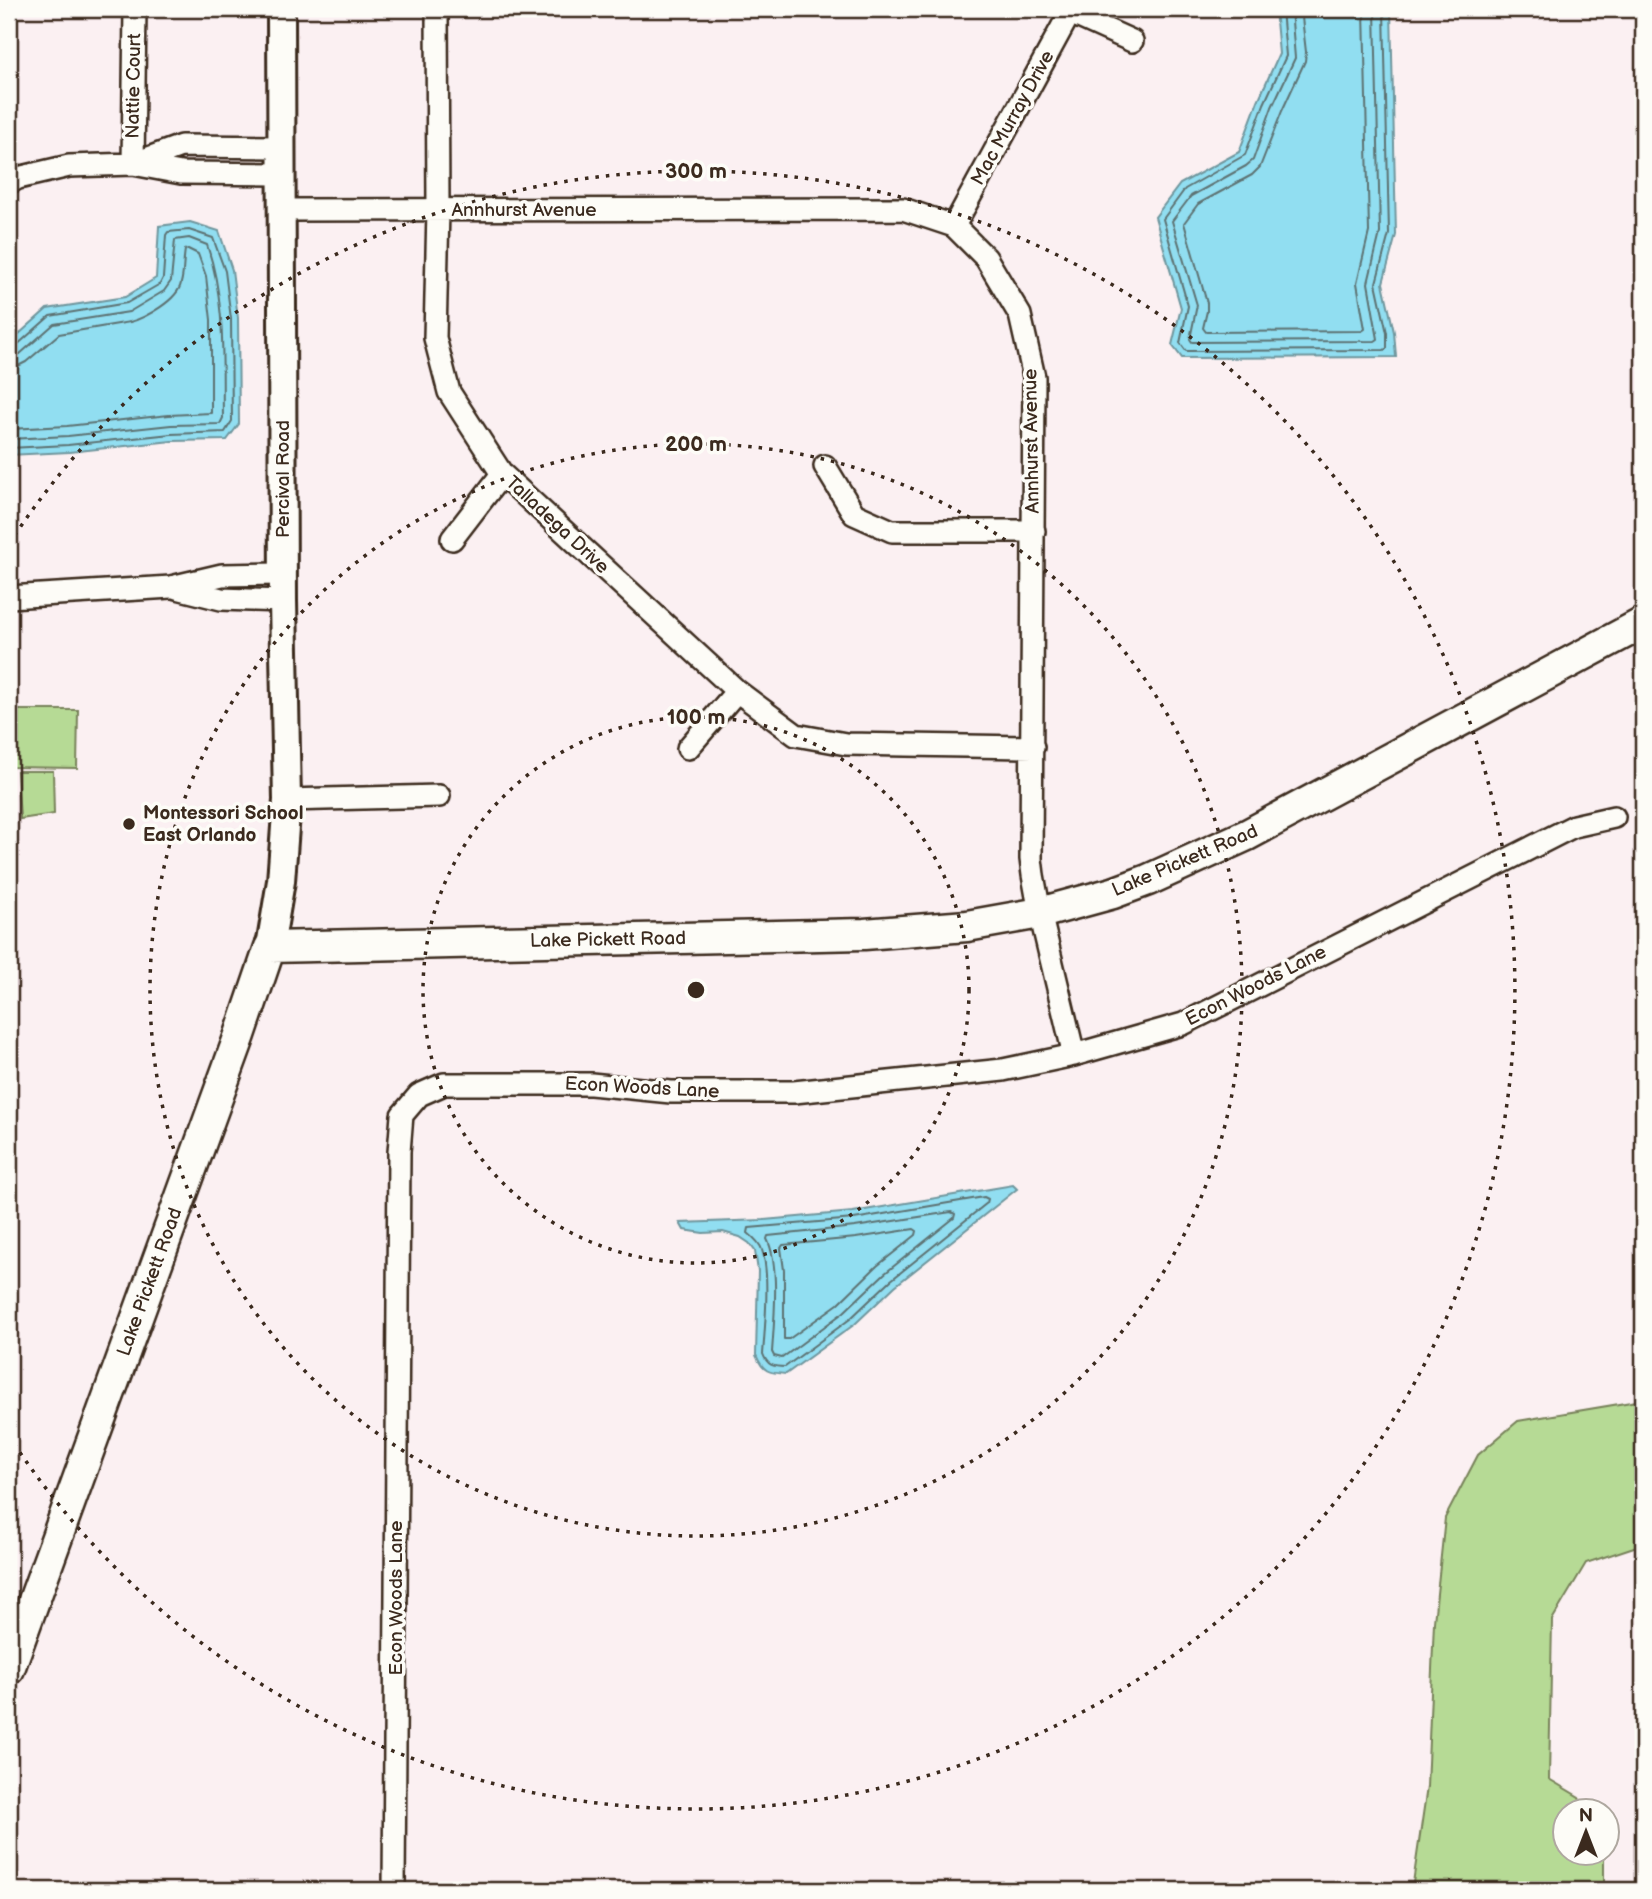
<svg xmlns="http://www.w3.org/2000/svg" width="1652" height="1899" font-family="'Balsamiq Sans',sans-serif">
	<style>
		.green { fill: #b6da95; stroke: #78825a; stroke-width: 2 }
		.water { fill: #91def1; stroke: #6f969d; stroke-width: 2 }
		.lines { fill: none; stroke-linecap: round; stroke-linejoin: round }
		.shore { stroke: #5d7272; stroke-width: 2 }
		.minor-casing { stroke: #3b2a1e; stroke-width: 26 }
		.tertiary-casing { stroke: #3b2a1e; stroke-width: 32 }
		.secondary-casing { stroke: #3b2a1e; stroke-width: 35 }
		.minor { stroke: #fdfcf7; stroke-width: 21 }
		.tertiary { stroke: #fdfcf7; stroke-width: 26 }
		.secondary { stroke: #fdfcf7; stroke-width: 30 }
		.ring { fill: none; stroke: #3b2a1e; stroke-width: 3.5; stroke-dasharray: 3.5 7 }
		.poi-dot { fill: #3b2a1e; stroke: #fdfcf7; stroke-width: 2.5 }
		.labels { text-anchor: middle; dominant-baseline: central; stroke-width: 7; stroke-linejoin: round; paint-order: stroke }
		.street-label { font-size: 19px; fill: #3b2a1e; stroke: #fdfcf7 }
		.poi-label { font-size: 19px; font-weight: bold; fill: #3b2a1e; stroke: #fdfcf7; text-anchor: start }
		.centre { fill: #3b2a1e; stroke: #fdfcf7; stroke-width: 3.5 }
		.ring-label { font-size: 21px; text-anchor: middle; font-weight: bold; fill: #3b2a1e; stroke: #fdfcf7; stroke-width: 7; stroke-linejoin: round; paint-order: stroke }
	</style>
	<rect width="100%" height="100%" fill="#fbf0f2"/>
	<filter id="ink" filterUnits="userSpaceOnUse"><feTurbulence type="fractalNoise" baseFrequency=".0143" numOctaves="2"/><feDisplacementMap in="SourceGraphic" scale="14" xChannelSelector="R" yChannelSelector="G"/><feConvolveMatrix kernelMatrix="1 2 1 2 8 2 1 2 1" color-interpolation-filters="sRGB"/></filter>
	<g filter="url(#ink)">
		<path class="green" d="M9 710H78L77 768 9 767Z
			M17 771H53L54 814 20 819Z
			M1643 1400V1544L1586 1563 1552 1620 1549 1779 1579 1797 1586 1811 1564 1812V1854H1604V1890H1412L1427 1787 1434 1622 1445 1518 1478 1455 1518 1421Z"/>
		<path class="water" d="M1275 9H1391L1396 235 1383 283 1394 332 1396 357 1182 358 1172 345 1181 308 1155 217 1180 184 1239 152 1258 101 1279 54Z
			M190 222 219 231 232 270 238 318 239 424 227 440 172 441 69 452 9 455V343L47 309 125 297 156 278 159 226Z
			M1013 1185 1017 1189 895 1286 855 1324 786 1374C769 1373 763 1372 756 1355L758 1271 755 1251 749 1243 740 1237 723 1232 703 1233 684 1230 680 1223 764 1220 853 1212Z"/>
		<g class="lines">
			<path class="shore" d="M1282 9 1286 56 1264 104 1245 155 1185 189 1163 219 1188 306 1180 343 1186 351 1384 350 1387 348V333L1376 283 1389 234 1384 9
				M1291 9 1295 58 1272 107 1253 160 1246 166 1191 196 1172 221 1197 305 1190 339 1192 342 1375 341 1378 339 1368 283 1380 233 1375 9
				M1301 9 1306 52 1305 61 1282 111 1260 167 1252 175 1198 204 1184 223 1207 303V311L1203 328 1206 332 1362 331 1365 329 1357 283 1369 232 1364 9
				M9 348 16 346 50 316 127 303 160 284 163 278 166 235 168 232 189 230 213 238 225 271 231 319 232 421 225 432 171 434 68 445 9 448
				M9 356 20 354 54 324 129 312 164 291 171 281 175 240 189 238 207 245C226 301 222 359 223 418L220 424 171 425 68 436 9 439
				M9 367 18 366 26 362 59 334 130 322C145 318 178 300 181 283 184 273 183 261 185 250L188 249 198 254 206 276 211 320V413L169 415 67 426 9 429
				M984 1197 988 1199 987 1203 890 1281 850 1319 785 1367C773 1367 767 1365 763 1354 765 1328 770 1272 762 1250 760 1243 753 1237 748 1233L749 1228 854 1219Z
				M951 1212 955 1214 954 1218 884 1274 844 1312 782 1358 774 1356 772 1352C774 1323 780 1264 767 1239L768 1236 855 1227Z
				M914 1229 917 1231 916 1235 877 1266 838 1304 789 1339H784V1270L781 1248 783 1245 856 1238Z"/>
			<g class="minor-casing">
				<path id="minor" d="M437 9 438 210 435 338 449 392 502 474 737 691 796 735 846 744 1033 747
					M1070 13 1132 41
					M135 163 181 146 282 147
					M133 164 135 9
					M9 183 18 178 69 166 133 164 181 173 282 174
					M283 210 903 209 954 226 986 258 1020 315 1034 377 1031 859 1033 875 1040 913 1074 1055
					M954 226 1072 9
					M825 466 854 514 892 531H1034
					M452 539 502 474
					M177 588 221 599 283 601
					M9 597 171 587 222 575 283 574
					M688 748 737 691
					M287 800 439 796
					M394 1890 399 1152 402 1115 419 1095 444 1084H591L671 1092H794L1003 1070 1074 1055 1183 1024 1574 826 1614 817"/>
			</g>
			<g class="tertiary-casing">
				<path id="tertiary" d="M270 947 281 881 287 800 283 601 281 9"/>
			</g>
			<g class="secondary-casing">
				<path id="secondary" d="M9 1669 240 1035 270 947 864 934 967 926 1040 913 1113 893 1148 880 1247 835 1643 623"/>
			</g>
			<use href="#minor" class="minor"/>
			<use href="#tertiary" class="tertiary"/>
			<use href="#secondary" class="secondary"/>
		</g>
	</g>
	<g class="ring">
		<circle cx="696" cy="990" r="273"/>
		<circle cx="696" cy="990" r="546"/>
		<path d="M9 544A819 819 0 1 1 9 1436"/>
	</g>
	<circle class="poi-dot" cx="129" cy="824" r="7"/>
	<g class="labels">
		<g class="street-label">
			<text transform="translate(134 86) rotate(-89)">Nattie Court</text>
			<text transform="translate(1013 118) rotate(-61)">Mac Murray Drive</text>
			<text x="524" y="210">Annhurst Avenue</text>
			<text transform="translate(1032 441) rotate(-91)">Annhurst Avenue</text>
			<text transform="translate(283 479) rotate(-90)">Percival Road</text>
			<text transform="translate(557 525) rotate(43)">Talladega Drive</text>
			<text transform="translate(1185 861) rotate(-23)">Lake Pickett Road</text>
			<text transform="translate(608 940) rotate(-1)">Lake Pickett Road</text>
			<text transform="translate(1256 986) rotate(-27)">Econ Woods Lane</text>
			<text transform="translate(642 1088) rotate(3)">Econ Woods Lane</text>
			<text transform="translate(150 1282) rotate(-70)">Lake Pickett Road</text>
			<text transform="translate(396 1598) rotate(-90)">Econ Woods Lane</text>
		</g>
		<g class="poi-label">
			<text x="143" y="813">Montessori School<tspan x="143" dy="22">East Orlando</tspan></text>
		</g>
	</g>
	<circle cx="696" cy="990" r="10" class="centre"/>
	<g class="ring-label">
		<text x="696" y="178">300 m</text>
		<text x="696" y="451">200 m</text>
		<text x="696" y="724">100 m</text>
	</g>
	<rect width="1652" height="1899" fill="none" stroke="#fdfcf7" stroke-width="35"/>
	<rect x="18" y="18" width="1617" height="1864" fill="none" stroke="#3b2a1e" stroke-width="2.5" filter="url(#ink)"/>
	<g transform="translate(1586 1832)"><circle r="33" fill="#fdfcf7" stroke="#afa8a0" stroke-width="2"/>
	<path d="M0-5L12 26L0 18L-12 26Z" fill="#3b2a1e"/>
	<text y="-10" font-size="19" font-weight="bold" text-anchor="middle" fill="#3b2a1e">N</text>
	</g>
</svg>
